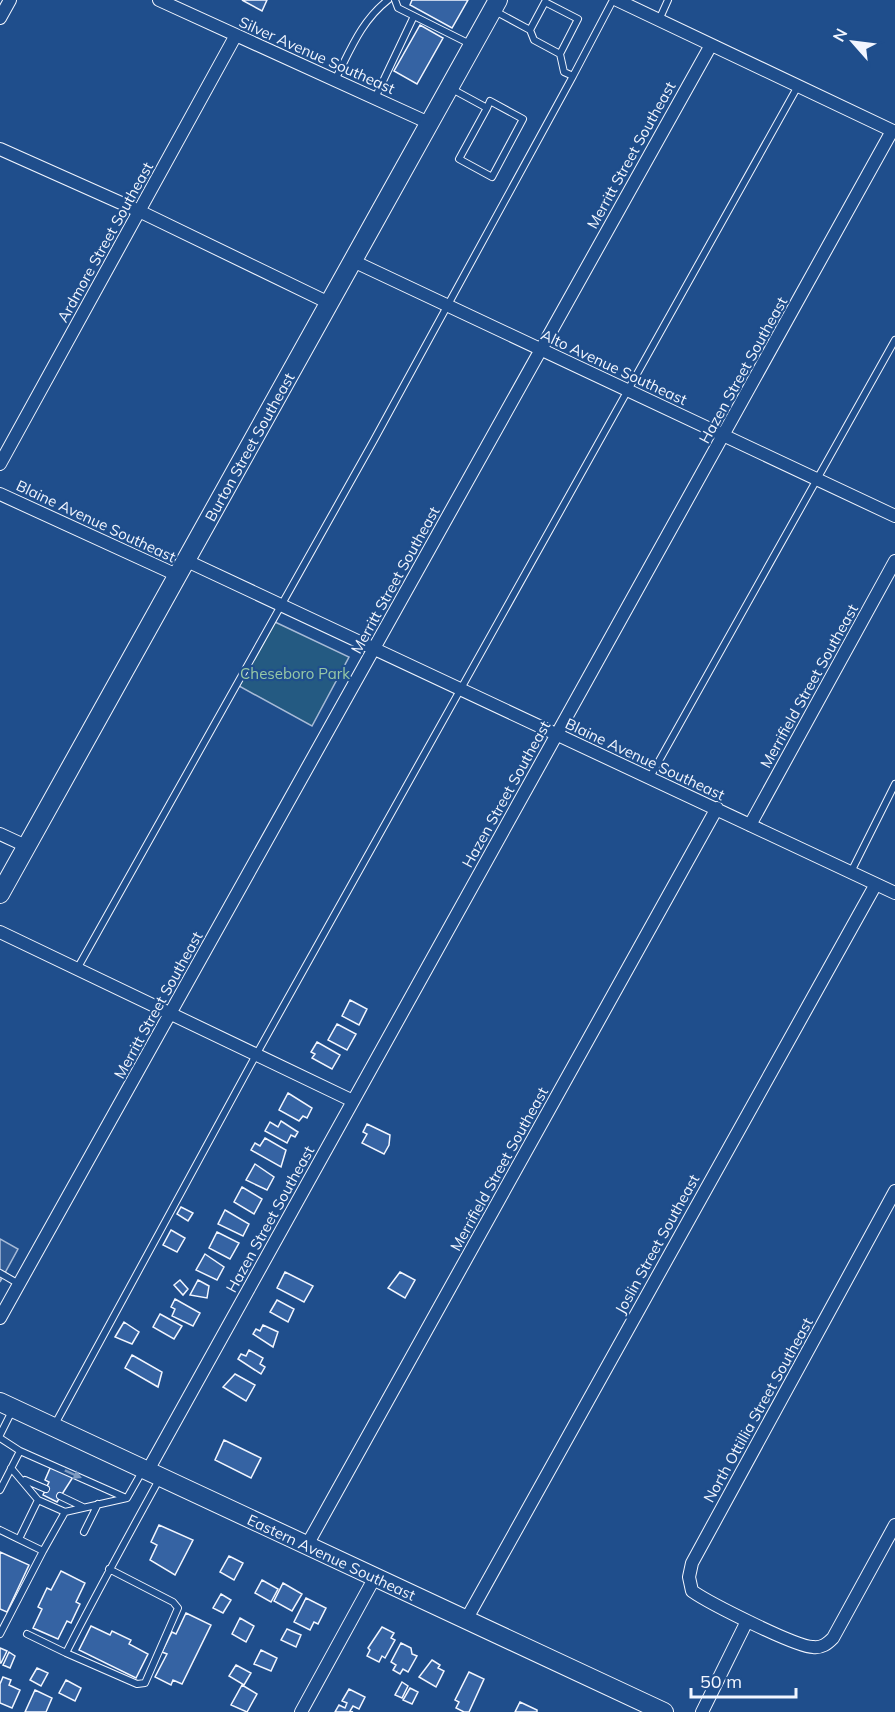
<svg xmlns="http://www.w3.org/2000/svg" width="895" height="1712" font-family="Mulish,sans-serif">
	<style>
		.green { fill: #245a82; stroke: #a8bbd7; stroke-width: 1.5 }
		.parking { fill: #305b95; stroke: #a8bbd7; stroke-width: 1.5 }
		.building { fill: #3563a3; stroke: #f2f6ff; stroke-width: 1.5 }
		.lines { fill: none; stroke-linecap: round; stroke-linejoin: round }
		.lane-casing { stroke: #f2f6ff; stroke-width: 8 }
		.street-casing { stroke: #f2f6ff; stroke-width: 14 }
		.secondary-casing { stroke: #f2f6ff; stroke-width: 20 }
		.lane { stroke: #1f4e8c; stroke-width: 6 }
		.street { stroke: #1f4e8c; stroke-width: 12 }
		.secondary { stroke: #1f4e8c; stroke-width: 18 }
		.oneway { fill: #7e9ac0 }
		.labels { text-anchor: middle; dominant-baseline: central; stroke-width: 4.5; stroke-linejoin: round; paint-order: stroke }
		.street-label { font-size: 15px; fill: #f2f6ff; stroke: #1f4e8c }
		.park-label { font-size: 15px; fill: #97c8a6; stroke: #1f4e8c }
	</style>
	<rect width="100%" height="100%" fill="#1f4e8c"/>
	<path class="green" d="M275 622 349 657 312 726 239 686Z"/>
	<path class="parking" d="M0 1239 18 1249 0 1282Z"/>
	<path class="building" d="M242 0H267L262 11Z
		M412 0H468L452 28 410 5Z
		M420 25 443 38 417 84 394 71Z
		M350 1000 367 1009 359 1025 342 1016Z
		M337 1024 356 1034 347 1050 328 1040Z
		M317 1042 340 1055 332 1069 312 1058 315 1054 311 1052Z
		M288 1093 312 1108 307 1118 303 1116 299 1121 279 1110Z
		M281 1121 298 1132 295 1137 291 1135 287 1143 265 1131 270 1122 278 1127Z
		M367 1124 390 1135 389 1145 384 1154 362 1143 367 1134 363 1132Z
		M265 1138 286 1150 281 1167 251 1150 255 1143 260 1146Z
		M255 1164 274 1177 267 1190 246 1180Z
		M242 1187 262 1199 254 1214 234 1202Z
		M181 1207 193 1213 188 1221 177 1214Z
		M225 1210 249 1224 243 1236 218 1224Z
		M171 1230 185 1238 177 1252 163 1245Z
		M217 1232 239 1243 230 1259 209 1248Z
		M205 1254 224 1267 217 1280 196 1270Z
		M285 1272 313 1286 304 1302 277 1288Z
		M400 1272 415 1280 405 1298 388 1288Z
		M180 1280 188 1289 183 1295 174 1285Z
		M198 1280 209 1286 207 1298 190 1295Z
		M175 1299 200 1313 193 1326 172 1316 175 1309 171 1307Z
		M277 1300 294 1309 288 1322 270 1312Z
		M160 1314 182 1326 174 1339 153 1327Z
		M124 1322 139 1332 132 1344 115 1337Z
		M263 1325 278 1332 273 1347 253 1334 256 1329 260 1331Z
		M249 1350 263 1358 260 1364 265 1367 261 1374 238 1359 241 1354 246 1356Z
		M132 1355 162 1372 158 1387 125 1368Z
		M235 1374 255 1385 246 1401 223 1387Z
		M224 1440 261 1458 251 1478 215 1460Z
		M51 1466 73 1477 57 1502 43 1495 49 1482 45 1480Z
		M159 1525 193 1540 175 1575 150 1560 157 1545 151 1542Z
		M0 1552 29 1565 7 1612 0 1609Z
		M229 1556 243 1563 234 1580 220 1572Z
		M61 1571 85 1583 76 1602 80 1604 71 1623 67 1621 58 1639 33 1628 42 1609 38 1607 47 1588 51 1590Z
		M262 1580 278 1589 271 1602 255 1593Z
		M283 1583 302 1594 292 1611 274 1601Z
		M221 1594 231 1600 223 1613 213 1608Z
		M306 1598 326 1608 318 1624 314 1622 310 1630 294 1622Z
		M186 1613 211 1625 182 1684 173 1680 171 1685 155 1677 167 1654 162 1652 172 1632 176 1634Z
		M240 1618 254 1626 246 1642 232 1634Z
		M91 1626 110 1635 112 1631 131 1640 129 1644 148 1654 136 1678 79 1650Z
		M382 1627 394 1633 391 1638 395 1640 385 1658 382 1656 379 1662 367 1656 370 1650 368 1648Z
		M287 1629 301 1635 296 1647 281 1640Z
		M401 1643 411 1648 412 1654 417 1656 408 1672 403 1669 400 1674 393 1670 396 1665 391 1662Z
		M0 1648 7 1651 1 1663H0Z
		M261 1650 277 1658 271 1671 254 1664Z
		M9 1652 15 1656 10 1668 3 1665Z
		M432 1660 440 1665 438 1668 444 1671 436 1687 419 1677Z
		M236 1665 251 1673 244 1685 229 1676Z
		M37 1668 48 1673 41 1686 30 1680Z
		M469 1672 484 1679 469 1712H464L456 1708 459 1702 455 1700Z
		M3 1677 11 1680 9 1685 20 1690 12 1708 0 1703V1684Z
		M66 1680 81 1688 75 1701 59 1693Z
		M402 1682 408 1686 402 1698 395 1695Z
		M242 1685 257 1694 247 1712 231 1705Z
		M410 1688 418 1692 412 1704 403 1700Z
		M349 1689 365 1697 359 1709 353 1706 350 1711 353 1712H335L339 1705 345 1708 347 1703 342 1701Z
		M35 1690 52 1698 46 1712H25Z
		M520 1702 537 1710V1712H515Z"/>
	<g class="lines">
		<g class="lane-casing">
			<path id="lane" d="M395 0 398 8 470 44
				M493 10 530 30 534 40 560 54 564 72 573 76 613 0
				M659 20 668 0
				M530 30 545 2 578 19 560 54
				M335 80C350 51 361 21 388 0
				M452 89 487 108 459 159 492 177 523 119 490 101 487 108
				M375 98 414 16
				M650 777 895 340
				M851 872 895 784
				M77 969 374 440 573 76
				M0 1273 19 1284
				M54 1426 256 1055 798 86
				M0 1435 12 1411
				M0 1438 20 1451 0 1490
				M20 1451 126 1498
				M11 1468 38 1500 65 1512 127 1498 143 1470
				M25 1480 46 1489
				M60 1496 83 1507
				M0 1530 43 1551 65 1512
				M84 1532 98 1504
				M19 1539 38 1500
				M109 1569 173 1602 178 1608 145 1683 137 1684 66 1653C96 1594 128 1536 160 1478
				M0 1634 43 1551
				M27 1634 66 1653"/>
		</g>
		<g class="street-casing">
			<path id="street" d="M159 0 429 123
				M617 0 895 132
				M0 18 10 0
				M0 149 139 211 329 303
				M353 261 895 516
				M0 464 236 35
				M0 494 179 576
				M187 561 895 893
				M750 825 895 561
				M0 834 26 846
				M0 932 353 1101
				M895 1191 692 1563 689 1577 692 1591C709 1603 796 1647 813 1647 822 1648 827 1644 833 1638L895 1525
				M0 1318 711 45
				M147 1472 892 131
				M307 1545 717 808
				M466 1620 876 884
				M301 1712 375 1577
				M702 1712 747 1621"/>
		</g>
		<g class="secondary-casing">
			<g id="secondary">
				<path id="s1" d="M0 894 498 0"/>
				<path id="s2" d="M0 1402 664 1712"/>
			</g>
		</g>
		<use href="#lane" class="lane"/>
		<use href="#street" class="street"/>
		<use href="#secondary" class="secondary"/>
	</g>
	<defs><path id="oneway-solid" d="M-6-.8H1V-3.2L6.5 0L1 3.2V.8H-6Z" transform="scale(1.5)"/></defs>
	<use class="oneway" href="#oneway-solid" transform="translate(73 1474) rotate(24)"/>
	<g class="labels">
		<g class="street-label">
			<text transform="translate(317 55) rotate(24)">Silver Avenue Southeast</text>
			<text transform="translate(631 155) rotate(-61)">Merritt Street Southeast</text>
			<text transform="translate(105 242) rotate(-61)">Ardmore Street Southeast</text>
			<text transform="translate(614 367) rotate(25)">Alto Avenue Southeast</text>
			<text transform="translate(743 370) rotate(-61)">Hazen Street Southeast</text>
			<text stroke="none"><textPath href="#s1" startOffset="512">Burton Street Southeast</textPath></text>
			<text transform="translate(96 521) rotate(25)">Blaine Avenue Southeast</text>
			<text transform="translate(395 580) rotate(-61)">Merritt Street Southeast</text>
			<text transform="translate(809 686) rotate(-61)">Merrifield Street Southeast</text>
			<text transform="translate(645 759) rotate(25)">Blaine Avenue Southeast</text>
			<text transform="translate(506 794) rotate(-61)">Hazen Street Southeast</text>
			<text transform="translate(158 1005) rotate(-61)">Merritt Street Southeast</text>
			<text transform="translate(499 1169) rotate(-61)">Merrifield Street Southeast</text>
			<text transform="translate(270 1219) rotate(-61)">Hazen Street Southeast</text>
			<text transform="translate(657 1244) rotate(-61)">Joslin Street Southeast</text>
			<text transform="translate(758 1410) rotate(-61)">North Ottillia Street Southeast</text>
			<text stroke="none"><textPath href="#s2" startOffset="366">Eastern Avenue Southeast</textPath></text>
		</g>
		<g class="park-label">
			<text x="295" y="673">Cheseboro Park</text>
		</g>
	</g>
	<g transform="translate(853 42) rotate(298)" stroke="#1f4e8c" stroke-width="4.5" paint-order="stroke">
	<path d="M0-4.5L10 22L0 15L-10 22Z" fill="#f2f6ff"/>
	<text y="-9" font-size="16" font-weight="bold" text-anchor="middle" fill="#f2f6ff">N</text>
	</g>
	<path d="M691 1688v9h105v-9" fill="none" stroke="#f2f6ff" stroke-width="3"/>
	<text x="700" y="1688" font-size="18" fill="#f2f6ff" stroke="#1f4e8c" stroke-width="4.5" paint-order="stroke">50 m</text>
</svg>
